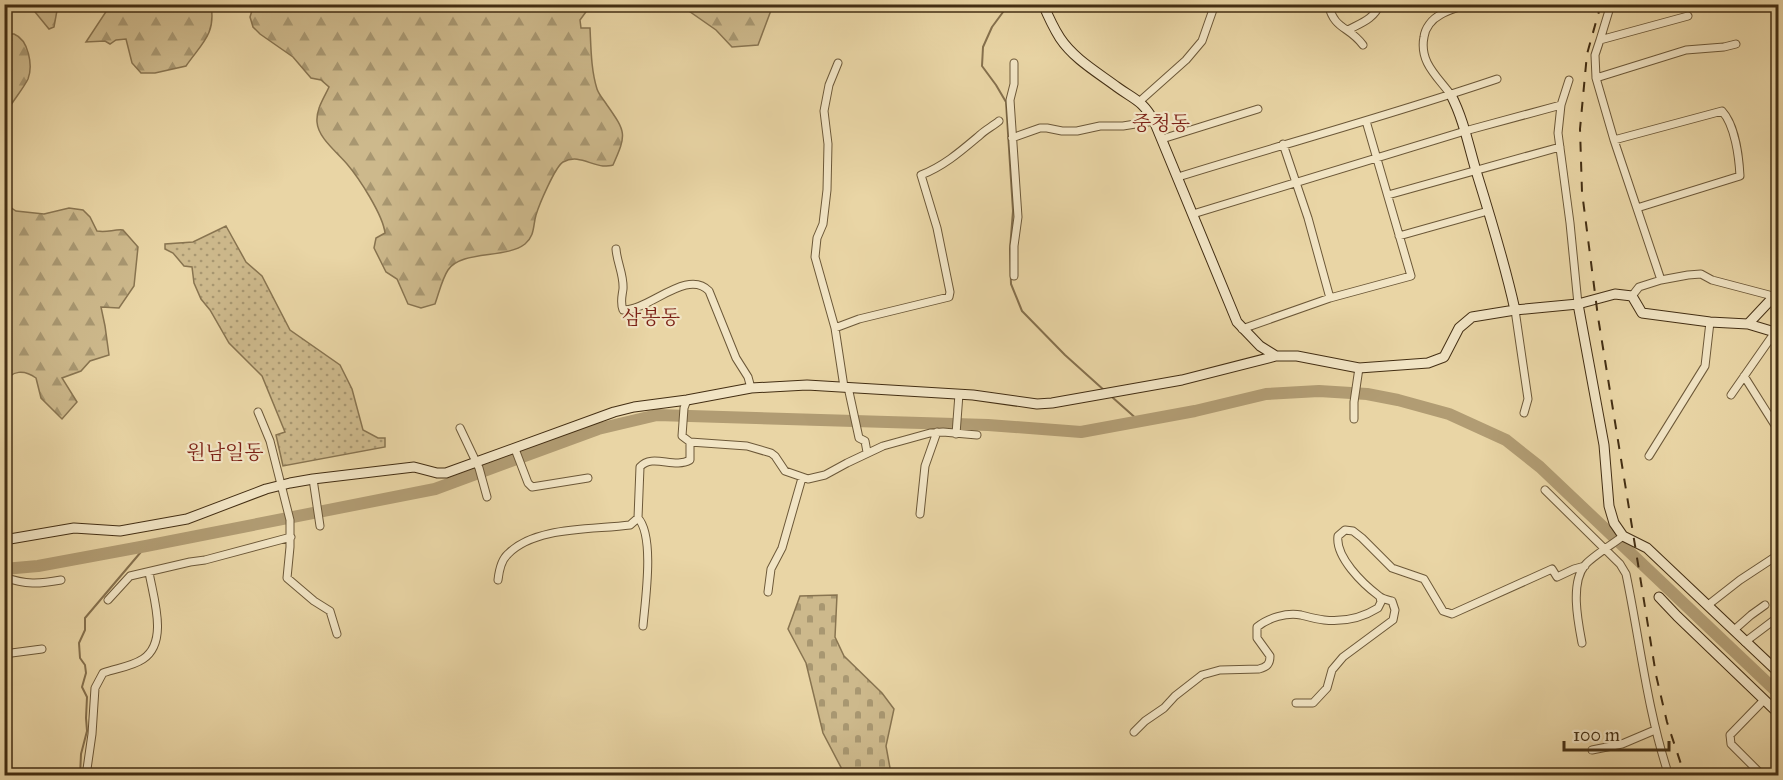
<svg xmlns="http://www.w3.org/2000/svg" width="1783" height="780" font-family="'IM FELL Great Primer','Noto Serif KR',serif">
	<style>
		.forest { fill: url(#forest-firs); stroke: #887450; stroke-width: 1.5 }
		.cemetery { fill: url(#cemetery-stones); stroke: #887450; stroke-width: 1.5 }
		.park { fill: url(#park-dots); stroke: #887450; stroke-width: 1.5 }
		.lines { fill: none; stroke-linecap: round; stroke-linejoin: round }
		.stream { stroke: #85704d; stroke-width: 2 }
		.river { stroke: #b19c73; stroke-width: 12 }
		.street-casing { stroke: #6c5838; stroke-width: 9 }
		.secondary-casing { stroke: #432e13; stroke-width: 11 }
		.street { stroke: #f1e4c4; stroke-width: 7 }
		.secondary { stroke: #f1e4c4; stroke-width: 9 }
		.rail { stroke: #432e13; stroke-width: 2; stroke-dasharray: 10 10; stroke-linecap: butt }
		.labels { text-anchor: middle; dominant-baseline: central; stroke-width: 4.5; stroke-linejoin: round; paint-order: stroke }
		.quarter-label { font-size: 20px; fill: #7a1f14; stroke: #f1e4c4 }
	</style>
	<defs>
		<pattern id="forest-firs" width="22" height="20" patternUnits="userSpaceOnUse" patternTransform="scale(1.5)"><rect width="22" height="20" fill="#cdb98c"/><path d="M5 1l3.5 6h-7zM16 11l3.5 6h-7z" fill="#a89771"/></pattern>
		<pattern id="cemetery-stones" width="16" height="16" patternUnits="userSpaceOnUse" patternTransform="scale(1.5)"><rect width="16" height="16" fill="#cdb98c"/><path d="M2 7V4a2 2 0 0 1 4 0v3zM10 15v-3a2 2 0 0 1 4 0v3z" fill="#a89771"/></pattern>
		<pattern id="park-dots" width="8" height="8" patternUnits="userSpaceOnUse" patternTransform="scale(1.5)"><rect width="8" height="8" fill="#cdb98c"/><path d="M2 2h.1M6 6h.1" fill="none" stroke="#a89771" stroke-width="1.8" stroke-linecap="round"/></pattern>
	</defs>
	<rect width="100%" height="100%" fill="#e9d5a5"/>
	<filter id="stains"><feTurbulence type="fractalNoise" baseFrequency=".00333" numOctaves="4"/><feColorMatrix values="0 0 0 0 .2 0 0 0 0 .09 0 0 0 0 .02 0 0 0 .5 -.17"/></filter>
	<radialGradient id="worn" r=".72"><stop offset=".6" stop-color="#630" stop-opacity="0"/><stop offset="1" stop-color="#630" stop-opacity=".3"/></radialGradient>
	<path class="forest" d="M254 4 591 5 580 20 581 28H590C591 48 591 70 597 89 599 95 604 100 607 105 626 132 627 134 613 165 610 166 606 166 603 166 590 165 578 154 563 162 555 167 539 205 536 215 533 225 535 236 525 244 506 259 461 250 448 270 442 279 439 293 435 304L421 308 408 304 397 279 386 272 374 248 376 238 385 233C383 215 359 178 347 164 337 152 318 138 317 122 316 109 324 98 329 87L321 80 311 78 293 57 260 34 253 27 250 17Z
		M26 5H58L54 27 49 29 31 7Z
		M125 5H211C216 34 202 43 186 66L155 73H141L132 63 126 39 116 40 110 44 105 41 86 42 109 7 122 10Z
		M684 5H773L758 45 732 47 716 30 686 9Z
		M5 33C7 34 12 34 14 34 29 40 33 66 28 79 23 89 15 98 9 108L5 110Z
		M5 194 10 207 16 211 44 214 69 208 83 210 90 217 97 231C107 233 114 229 123 230L138 247 134 286 119 308 101 307 105 326 109 355 90 361 81 371 62 378 77 402 62 419 41 398 36 378C25 370 11 369 5 384Z"/>
	<path class="cemetery" d="M837 595 835 637 844 656 882 693 894 709 886 746 890 768 884 775H845L823 733 806 663 788 629 800 596Z"/>
	<path class="park" d="M226 226 246 262 262 276 290 330 340 365 352 389 363 430 378 438H385V447L283 466 276 435 285 432 262 376 229 343 210 310 201 299 194 283 192 267 184 266 173 253 165 249V244L193 242Z"/>
	<g class="lines">
		<path class="stream" d="M1006 4V8L992 27 983 47 982 66 996 85 1006 102 1013 211 1010 249 1011 284 1022 311 1065 355 1105 391
			M1112 397 1139 421
			M80 776 81 754 87 731 86 718 87 697 82 687 86 673 85 665 80 658 79 643 85 630V618L146 546"/>
		<path class="river" d="M4 569 38 566 146 546 435 489 598 429 657 415 988 425 1081 432 1195 411 1266 394 1319 391 1367 394 1398 400 1449 414 1506 440 1540 467 1778 693"/>
		<g class="street-casing">
			<path id="street" d="M1328 4C1335 31 1348 25 1363 45
				M1348 30C1361 23 1374 19 1380 4
				M1600 40 1611 4
				M838 63 829 85 824 111 828 144 827 190 823 224 817 238 815 257 835 328 844 387
				M1596 78 1686 50 1724 47 1736 44
				M1569 80 1561 105 1558 133 1570 223 1578 304
				M1451 95C1437 76 1419 62 1424 37 1425 28 1432 19 1440 15 1448 10 1458 8 1467 4
				M1140 101 1186 60 1202 41 1215 4
				M1012 138 1040 128H1047L1062 131H1077L1100 126H1123L1154 121
				M1162 139 1258 109
				M1614 140 1722 111C1735 125 1739 157 1740 176L1637 208
				M1283 144 1308 218 1330 298
				M1178 177C1284 144 1391 115 1497 79
				M1388 195 1560 147
				M1193 214 1465 131 1561 105
				M1399 236 1488 211
				M616 249C617 263 624 275 623 289 622 297 620 302 623 310 649 311 687 268 709 291L736 358 748 377 751 388
				M1014 276V246L1018 217 1010 100 1014 84V63
				M1661 280 1688 275 1701 274 1712 280 1769 295 1772 297
				M1632 296 1639 287 1661 280 1614 140 1596 78 1595 55 1600 40 1688 16
				M1515 310 1528 399 1524 413
				M835 328 859 319 949 297 950 292 937 228 921 175C944 166 961 151 980 135 985 130 993 126 999 121
				M1242 329 1330 298 1411 276 1366 121
				M1744 376 1778 430
				M848 387 859 438 865 441 867 452
				M1731 395 1775 332
				M687 400 684 408 682 436 690 442 747 446 771 453 775 456 785 471 808 479 825 475 847 463 883 446 930 433 943 432 977 435
				M258 412 270 441 290 520V547L287 578 314 601 330 611 337 634
				M1354 419V402L1359 368
				M460 428 479 468 487 497
				M956 434 959 394
				M515 449 528 483 532 487 588 478
				M1649 456 1705 366 1710 322
				M313 479 320 526
				M1545 490 1620 564 1626 574C1640 641 1647 710 1669 776
				M920 514 925 466 937 432
				M4 577C26 585 39 584 61 580
				M498 580C499 571 501 560 508 554 535 526 594 530 630 525L638 518
				M768 592 771 569 782 548 802 478
				M108 600 130 576 190 562 205 560 291 537
				M1708 605 1740 580 1778 555
				M643 626C645 602 655 536 638 518L640 467C652 453 674 469 690 460V442
				M1734 630 1751 615 1765 605
				M1745 642 1778 617
				M1582 643C1578 622 1570 583 1585 565 1593 556 1613 544 1623 536
				M4 654 42 649
				M1296 703H1313L1327 688 1332 670 1343 657 1393 620 1395 610 1392 601C1388 600 1382 599 1379 596 1363 584 1335 557 1338 536L1345 530 1353 531 1362 538 1392 568 1424 579 1443 611 1452 614 1552 569 1557 577 1574 569 1585 566
				M1134 732 1145 721 1164 708 1175 696 1202 675 1220 670 1259 669C1267 667 1270 664 1270 656L1257 638V627C1268 618 1287 612 1301 615 1309 617 1316 619 1324 620 1343 622 1362 618 1378 608L1381 602 1380 597
				M1592 750 1622 744 1655 730
				M86 776 92 734 95 688 103 673C116 668 131 667 143 659 169 642 153 597 149 572
				M1763 776 1731 744 1730 735 1764 700"/>
		</g>
		<g class="secondary-casing">
			<path id="secondary" d="M1043 4C1048 16 1053 27 1060 38 1074 59 1097 72 1117 87 1135 100 1142 100 1154 121L1237 322 1260 346 1276 356
				M1451 95C1464 120 1469 148 1477 174 1491 219 1505 264 1515 310
				M1578 304 1604 445 1609 506 1614 523 1623 536 1647 548 1778 672
				M1748 324 1778 292
				M4 540 74 528 120 531 187 519 266 489 290 483 313 479 414 467 437 473H446L614 412 634 407 687 400 751 388 807 385 973 395 1037 404 1052 403 1182 380 1276 356H1297L1359 368 1428 363 1444 357 1459 328 1472 317 1515 310 1578 304 1615 294 1632 296 1642 313 1710 322 1748 324 1778 333
				M1659 597 1677 616 1778 713"/>
		</g>
		<use href="#street" class="street"/>
		<use href="#secondary" class="secondary"/>
		<path class="rail" d="M1601 4 1587 54 1580 129 1582 192 1598 317 1656 675 1667 722 1685 776"/>
	</g>
	<g class="labels">
		<g class="quarter-label">
			<text x="1161" y="123">중청동</text>
			<text x="651" y="317">삼봉동</text>
			<text x="225" y="452">원남일동</text>
		</g>
	</g>
	<rect width="1783" height="780" fill="none" stroke="#e9d5a5" stroke-width="24"/>
	<rect x="6" y="6" width="1771" height="768" fill="none" stroke="#432e13" stroke-width="3"/>
	<rect x="12" y="12" width="1759" height="756" fill="none" stroke="#432e13" stroke-width="1.5"/>
	<path d="M1564 741v9h105v-9" fill="none" stroke="#432e13" stroke-width="3"/>
	<text x="1573" y="741" font-size="18" fill="#432e13" stroke="#f1e4c4" stroke-width="4.5" paint-order="stroke">100 m</text>
	<rect width="100%" height="100%" filter="url(#stains)"/>
	<rect width="100%" height="100%" fill="url(#worn)"/>
</svg>
